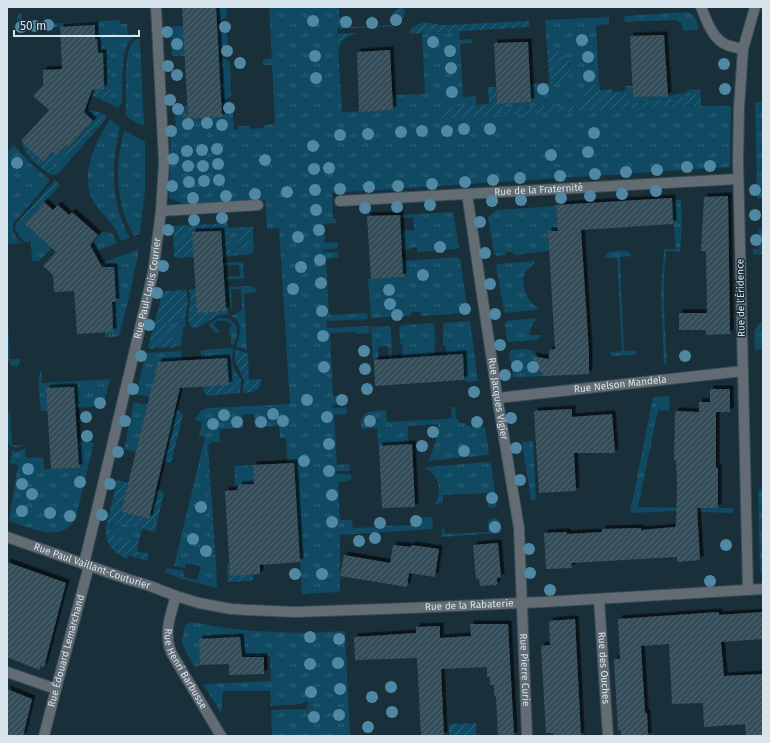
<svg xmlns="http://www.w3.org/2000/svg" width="770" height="743" font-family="'Fira Sans',sans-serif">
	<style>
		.grass { fill: url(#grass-tufts) }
		.garden { fill: url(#garden-furrows) }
		.building { fill: url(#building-hatch); filter: url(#shadow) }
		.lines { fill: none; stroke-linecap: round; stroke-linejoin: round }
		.minor-casing { stroke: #374c56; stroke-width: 12 }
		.minor { stroke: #626c72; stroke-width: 10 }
		.tree { fill: #5088a4 }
		.labels { text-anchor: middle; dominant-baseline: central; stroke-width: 3; stroke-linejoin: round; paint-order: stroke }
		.street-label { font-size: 10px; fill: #d7e4eb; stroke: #192f3a }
	</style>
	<defs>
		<pattern id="grass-tufts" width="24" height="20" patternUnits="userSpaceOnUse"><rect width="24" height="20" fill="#0f4962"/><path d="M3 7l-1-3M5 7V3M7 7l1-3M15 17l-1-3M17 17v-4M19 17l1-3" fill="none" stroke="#316379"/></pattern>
		<pattern id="garden-furrows" width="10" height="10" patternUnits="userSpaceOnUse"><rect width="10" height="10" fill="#0f4962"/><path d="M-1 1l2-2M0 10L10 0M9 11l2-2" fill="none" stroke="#316379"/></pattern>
		<pattern id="building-hatch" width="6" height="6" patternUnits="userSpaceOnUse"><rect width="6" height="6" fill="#364d59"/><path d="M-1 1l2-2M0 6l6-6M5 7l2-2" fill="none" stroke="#526671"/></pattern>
		<filter id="shadow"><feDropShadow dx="3.5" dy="-3.5" stdDeviation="0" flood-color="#0009"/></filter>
	</defs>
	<rect width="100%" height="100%" fill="#192f3a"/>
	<path class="grass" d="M216 7H226L227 15 225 19 217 20Z
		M269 7H336L342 112 393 110 392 95 425 94 422 34 459 31 460 40 472 39 473 43 460 44 463 97 476 96V105C461 106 451 106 437 114L701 106H731L730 167 332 193 333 219H336L337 223 324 224 325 243 338 242V247L336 249 323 250V252H337L338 253 339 258 326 259 329 315 367 313 368 319 327 321V328L369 326 370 333 357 334 356 332 330 333 333 396H345L346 398 347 403 345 404 332 405V408L346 407 347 408V412L346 414 334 415 337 465 349 464 350 466V469L349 471H336V474H349L351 476V479L349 481 338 482 340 520H351L352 521 353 528 378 527V519H383L384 526 414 525V518L432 517 433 529 340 535V592L302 594 294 463H287L286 438H280L279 426 255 427 254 414 242 415 243 428 219 429 220 442H213L209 444 207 451 213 564H216L217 588 182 579 165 572 167 568 184 571 183 577 197 580 201 566 186 563 185 568 174 566 205 437 199 436 202 422 195 420C198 413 201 409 209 408L290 404 279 228 267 229 265 200 187 205 169 198 171 134H176L175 106H187L188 119 221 117V102H228L232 104 234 130H238V126H250V129L264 128V125L275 124 272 65H263V59L272 58Z
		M687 12C696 16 698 21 698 30L684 31 681 23 676 20 625 22 624 16Z
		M22 13V25L120 20V24H127L128 34H137C134 36 132 38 130 40 120 54 123 85 122 102L118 108 99 99 110 94 111 92 109 46H104V36H100L99 25 18 29 17 17 20 14Z
		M609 17V24L596 25 599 84C597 84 592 84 590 86 583 91 586 101 580 104 570 110 553 106 542 106 531 106 519 110 508 109 503 108 500 107 497 104L531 102 530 84 549 83V76L554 81 570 66C566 55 558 53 547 49L545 20Z
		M225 23 227 24V26L228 52 227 55H218L217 24Z
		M183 26 185 56H172L171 27Z
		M136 39H140L144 126 136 123 125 115C128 98 121 49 136 39Z
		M219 59H226L230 62 231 94V96L227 99H221Z
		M625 86H632L633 97 674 95V94L687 93V90L700 89 701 95 694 94 683 98 632 102C626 100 626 92 625 86Z
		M755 102H763V198L757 199Z
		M105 115 107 116 104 121 59 173C55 176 52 176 48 173L56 164 57 163 66 155 69 157C81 144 96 131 105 115Z
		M110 119 120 127C111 166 110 202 130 238L121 241C119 237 118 233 116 230 109 219 99 212 93 201 79 175 96 141 110 119Z
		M124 130 145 142V190L140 234 134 236C131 230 127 223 125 216 115 189 117 158 124 130Z
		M14 145 30 163 49 179V182L13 224C12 232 16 238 22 243L7 244V152Z
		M672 200H681L682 221 680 252 666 251 664 278V312L667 364 664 365 661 292 664 249H676L674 225 673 223Z
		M556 206 558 231 548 232 549 251 514 255 513 252H506V255L497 256 494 254 488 217 496 210Z
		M453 212 459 247 457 249 417 252V247L401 251 400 231 414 230 413 218H400V215Z
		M25 224 52 248 39 261H32L31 242H24L16 231 15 228 22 227Z
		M241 227 239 239 237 248 249 236H253L254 249 252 254 243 255 242 253 232 251 229 248 228 228Z
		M763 228V254L753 255V249H759L758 229Z
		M103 232 112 233 117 243 94 252 90 245 98 235Z
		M139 249 129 298 119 336 105 338V332L112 303 116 302 114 267H100L99 264Z
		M626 251 629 252 632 256 620 257 624 351H637L635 355 613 356H612L609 352 622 351 617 258H604C608 249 618 251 626 251Z
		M457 257 460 259 468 313 422 316 420 312H412L410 316 371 318 368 279 403 277 402 261 414 260H415Z
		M535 261V263C523 272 520 279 526 293 529 301 533 305 540 309L506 313 504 311 496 265 498 264Z
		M240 262 243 263 244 279H224V277L240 276 239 265 223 266V263Z
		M249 286 254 287 256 290V292L244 294 247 350 236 347C240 335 245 323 231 316L234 315 242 310 241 289H231L232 309 231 311 229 287Z
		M7 301 10 359H20V363L17 367 12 366 8 361Z
		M179 317 185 319 187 328 184 326 181 343V347L176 346 177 339 172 338 163 323 164 321Z
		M218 318C228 317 237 321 237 332 237 336 235 341 234 345L231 343V336L228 333 232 324C225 321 219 318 213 324L220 332 216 333 208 325Z
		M537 318C532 324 530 328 530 335H542L537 340 510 342 507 341 505 324 507 321Z
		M470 321 478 381 467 382 464 380 463 354 446 355V346L443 345V327L444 323Z
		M762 322H763V349L755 350C755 339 751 329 762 322Z
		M433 323 434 325 436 342H434L435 356 403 358 402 344H400L399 328 402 325Z
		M389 326 391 328 392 359H389L388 346 378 347 379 359 373 360 371 327Z
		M233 348 232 361 234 369H228L227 358 201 359V350Z
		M525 349C531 350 537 351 539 357H536L550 376 513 377 509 353 511 350Z
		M181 351 182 361 158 362 150 397 136 394 146 353Z
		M41 370 42 383 110 379 103 406 75 408 74 387 47 388 48 411H41C40 401 36 378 41 370Z
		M670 396 669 411 658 410 638 507 733 508V513L677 511 630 513 653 397Z
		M134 402 148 405 136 452 124 449Z
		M451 407H455L456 418 460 423H465C471 429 478 427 485 427L489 452 487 455 428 461C434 448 437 439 438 424L408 426V444L378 446 377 428 361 429C359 410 371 411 386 410L387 422 444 419 452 418Z
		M7 412H10L12 445H25C16 449 13 449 7 442Z
		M77 441H87L94 443 76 517C62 545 31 528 9 521L18 465 10 463 12 451 7 449V447C14 453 17 453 25 448L26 458 43 457 44 469 78 468Z
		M533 441 536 500 531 501 522 442Z
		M488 462 491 464 497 506 496 507 491 508 488 506 487 493 443 495V503L434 504C442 496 440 481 433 474 431 471 428 470 425 469L426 467Z
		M253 465 254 484 235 486 234 466Z
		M763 489V572H760L758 490Z
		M496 518 499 521 501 533 441 537 442 528H444L445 534 488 532V521L491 519Z
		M113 521 142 528 139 541 110 533Z
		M192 622 225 628 254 631 305 633 345 631 350 736H272L271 710 307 709 308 701 300 704 271 706 270 691H223L221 713 203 684 271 681 270 656 242 657 240 637 200 639V665L195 667 185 650 182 642 185 625Z"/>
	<path class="garden" d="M336 7H339V17L351 16 352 27 369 26V17L370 16H372L374 17V26L392 25 391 16 395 10 399 8 404 9C407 16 400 21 395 26L337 29Z
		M529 21 530 27 409 34 411 29C414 27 418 24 422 23 428 21 438 25 445 25Z
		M95 25H99L100 35H104V46H109L111 92 110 94 99 99 90 95 92 90 104 89 103 53H98L97 39H95Z
		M357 33C345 38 341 39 338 52L337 34Z
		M547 49C553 51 560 52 565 56 574 64 570 89 556 82 553 81 551 78 549 76Z
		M599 84 600 90 612 89 613 92 626 91C627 95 627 101 632 102L683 98 692 94H694L701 95V106L634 108 434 119C442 103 473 106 489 104L488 87H496L497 104 499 106 509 109 542 106 567 107 579 105 584 100 585 93 588 87 591 85Z
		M85 109 99 112 105 115C96 131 81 144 69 157L65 155 56 164 48 173C35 163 26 157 21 141L43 162 52 152 56 155 66 145 70 147 93 121 83 112Z
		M55 180 60 185 22 227 15 228 17 223Z
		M228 223 229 248 232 251 242 253V255L222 257 220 231 192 232 194 257 174 258 173 226Z
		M241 227H253V236H249L250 245 244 248 237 249 239 239Z
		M224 287H227L228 310 227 314C222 315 216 316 212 319 204 323 190 337 188 318 188 313 190 308 190 302 191 298 190 294 189 290L196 289 198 312 226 311Z
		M186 290 188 302 185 319 179 317 178 325 164 321 163 323 175 328 172 337 177 339 176 346 173 348 168 347 161 348 156 347 152 349 148 347 163 291Z
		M235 349 240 351 248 353 249 380 261 379C261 392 254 392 243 393L244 380 235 361Z
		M228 369H234L241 379 240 393 207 396 203 390V386L229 385Z
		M175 410 179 411 183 415 171 463 163 461Z
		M208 446 216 564 213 565 207 458Z
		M117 480 128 483 121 512 148 519 156 490 164 492 155 532 112 522 110 533 139 541 137 551 149 554 147 561 129 555 127 559C113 552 104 544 106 528Z
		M227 564H229L230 576 253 574V581L228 582Z
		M476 723V736H449V724Z"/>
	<path class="building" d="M182 7H216L222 117 188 119Z
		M95 25V39H97L98 53H103L104 89 92 90 84 112 93 121 69 147 66 145 56 155 52 152 43 162 21 141 49 110 33 96 43 85V70L62 69 60 27Z
		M664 35 668 96 633 97 630 36Z
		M528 42 531 102 497 104 494 43Z
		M390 50 393 110 359 112 357 52Z
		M728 196 730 334 706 335V330H679V313H707L706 251H701L704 197Z
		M672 198 673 224 581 230 589 353V374L547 376 540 371 531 356 549 359V350L555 349 548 231H558L556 205Z
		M44 202 53 210 58 205 69 215 72 212 98 235 90 245 102 267H114L116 302H112L113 332 77 334 74 291 54 292 53 275 43 266 56 252 25 224Z
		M400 215 403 277 371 279 367 216Z
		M221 231 226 311 197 313 192 232Z
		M463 354 464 380 375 386 374 360Z
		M227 358 229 385 180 388 149 519 121 512 158 362Z
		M74 387 79 468 51 469 46 388Z
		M710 389H730V412H716V468H718V508H697L700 560 677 562V557L658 558 571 563 572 568 546 569 544 533 567 532V534L602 532V529L641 528V530L675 527V525H676L677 485 676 460H674L675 411 699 412V402H710Z
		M572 409V417L612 414 615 453H574L576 491 539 493 534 411Z
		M412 444 415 507 382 508 379 446Z
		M294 463 300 562 260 565V574L230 576 225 491 237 490 239 485 254 484 253 465Z
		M498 543 501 577 497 578V585L480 586 479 578 476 579 473 545Z
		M393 545 411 547V545L439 549 435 577 409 573 407 587 340 576 344 555 390 563Z
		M7 562 66 583 44 667 41 666 39 670 7 657Z
		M719 612V615L763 612V639L721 642 724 676 763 674V736H746L745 724 704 727 703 703 672 704 669 644 641 646 645 713H647L648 736H621V730L618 731 614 659H620L618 619Z
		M575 619 581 736H553V733H546L541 646 550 645 549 621Z
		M470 624H508L514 736H498L496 696H494V685H490V677H487V667L441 669 444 736H421L417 658 355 660 354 637 416 633V627L440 626V638L471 636Z
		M240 637 242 657H264V674L229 675V664L200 665 199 639Z
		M7 689 32 699 23 736H7Z"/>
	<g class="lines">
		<g class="minor-casing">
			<g id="minor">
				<path d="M701 7C707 21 712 39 727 45 732 47 738 48 743 49"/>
				<path id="s1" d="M467 194 499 408 519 528 527 736"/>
				<path id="s2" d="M340 201 738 179"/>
				<path d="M161 211 258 205"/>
				<path id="s3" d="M498 398 743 371"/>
				<path id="s4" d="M7 537 127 579 150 586 176 596 199 603 231 609 248 610 296 612 410 608 544 602 763 589"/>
				<path id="s5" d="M84 564 153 273 161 211 164 162 156 7"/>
				<path d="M748 590 738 160 739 108 743 49 755 7"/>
				<path id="s6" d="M176 596C170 616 163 635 172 654L221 736"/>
				<path id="s7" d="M599 599 608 736"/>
				<path d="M7 672 56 689"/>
				<path id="s8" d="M44 736 56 689 89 566"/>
			</g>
		</g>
		<use href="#minor" class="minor"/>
	</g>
	<g class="tree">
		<circle cx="396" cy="20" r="6"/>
		<circle cx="313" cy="21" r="6"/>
		<circle cx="346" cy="22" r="6"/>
		<circle cx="372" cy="23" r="6"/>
		<circle cx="48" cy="25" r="6"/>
		<circle cx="35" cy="26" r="6"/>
		<circle cx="21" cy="27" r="6"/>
		<circle cx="225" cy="27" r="6"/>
		<circle cx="167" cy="32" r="6"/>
		<circle cx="582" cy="40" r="6"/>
		<circle cx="433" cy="42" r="6"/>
		<circle cx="177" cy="44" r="6"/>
		<circle cx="227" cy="51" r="6"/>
		<circle cx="450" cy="51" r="6"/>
		<circle cx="315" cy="56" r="6"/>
		<circle cx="588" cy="57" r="6"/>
		<circle cx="240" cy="63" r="6"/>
		<circle cx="724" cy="64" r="6"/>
		<circle cx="168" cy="66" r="6"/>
		<circle cx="451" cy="68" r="6"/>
		<circle cx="177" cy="75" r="6"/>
		<circle cx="589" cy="76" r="6"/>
		<circle cx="316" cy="78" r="6"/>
		<circle cx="543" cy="89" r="6"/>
		<circle cx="725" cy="89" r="6"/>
		<circle cx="452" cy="92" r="6"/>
		<circle cx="170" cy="100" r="6"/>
		<circle cx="229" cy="108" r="6"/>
		<circle cx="178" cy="109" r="6"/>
		<circle cx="207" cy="123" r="6"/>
		<circle cx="188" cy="124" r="6"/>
		<circle cx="222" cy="125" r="6"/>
		<circle cx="464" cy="129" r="6"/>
		<circle cx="490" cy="129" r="6"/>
		<circle cx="171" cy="131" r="6"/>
		<circle cx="422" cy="131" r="6"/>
		<circle cx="447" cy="131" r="6"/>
		<circle cx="401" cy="132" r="6"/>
		<circle cx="594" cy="133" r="6"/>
		<circle cx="368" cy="134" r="6"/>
		<circle cx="340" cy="135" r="6"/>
		<circle cx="313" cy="146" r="6"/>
		<circle cx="217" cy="149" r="6"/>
		<circle cx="202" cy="150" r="6"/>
		<circle cx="187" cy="151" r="6"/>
		<circle cx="588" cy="152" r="6"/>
		<circle cx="551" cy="155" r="6"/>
		<circle cx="173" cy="159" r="6"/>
		<circle cx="265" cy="160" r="6"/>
		<circle cx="17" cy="163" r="6"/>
		<circle cx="218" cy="164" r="6"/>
		<circle cx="188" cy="166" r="6"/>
		<circle cx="203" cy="166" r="6"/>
		<circle cx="710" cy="166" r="6"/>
		<circle cx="687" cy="167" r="6"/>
		<circle cx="329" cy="168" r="6"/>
		<circle cx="314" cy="169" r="6"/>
		<circle cx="657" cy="170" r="6"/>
		<circle cx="626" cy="172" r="6"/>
		<circle cx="595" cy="174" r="6"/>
		<circle cx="560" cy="176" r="6"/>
		<circle cx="520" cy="178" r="6"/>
		<circle cx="219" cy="180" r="6"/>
		<circle cx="493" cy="180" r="6"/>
		<circle cx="204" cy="181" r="6"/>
		<circle cx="189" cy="182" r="6"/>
		<circle cx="465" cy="182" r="6"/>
		<circle cx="432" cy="184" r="6"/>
		<circle cx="172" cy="186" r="6"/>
		<circle cx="398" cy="186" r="6"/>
		<circle cx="369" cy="187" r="6"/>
		<circle cx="340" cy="189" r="6"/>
		<circle cx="315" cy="190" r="6"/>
		<circle cx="755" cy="190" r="6"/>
		<circle cx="656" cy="191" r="6"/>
		<circle cx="287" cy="192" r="6"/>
		<circle cx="255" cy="194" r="6"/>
		<circle cx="622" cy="194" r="6"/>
		<circle cx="226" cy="196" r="6"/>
		<circle cx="590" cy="196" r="6"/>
		<circle cx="193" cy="198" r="6"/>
		<circle cx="561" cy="198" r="6"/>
		<circle cx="521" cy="200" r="6"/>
		<circle cx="492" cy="201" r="6"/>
		<circle cx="430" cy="205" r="6"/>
		<circle cx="397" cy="207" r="6"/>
		<circle cx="365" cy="208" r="6"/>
		<circle cx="316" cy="210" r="6"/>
		<circle cx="755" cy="215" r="6"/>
		<circle cx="222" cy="218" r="6"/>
		<circle cx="194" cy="220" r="6"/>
		<circle cx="480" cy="222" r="6"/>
		<circle cx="168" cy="230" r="6"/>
		<circle cx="319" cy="230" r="6"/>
		<circle cx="298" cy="237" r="6"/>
		<circle cx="756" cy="240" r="6"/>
		<circle cx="440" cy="247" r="6"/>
		<circle cx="485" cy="253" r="6"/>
		<circle cx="320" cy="260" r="6"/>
		<circle cx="163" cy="266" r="6"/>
		<circle cx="301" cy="267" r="6"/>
		<circle cx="423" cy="275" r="6"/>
		<circle cx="321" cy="283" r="6"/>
		<circle cx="490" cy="284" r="6"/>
		<circle cx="293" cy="289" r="6"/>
		<circle cx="389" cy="290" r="6"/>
		<circle cx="157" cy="293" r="6"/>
		<circle cx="390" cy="304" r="6"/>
		<circle cx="465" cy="309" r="6"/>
		<circle cx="322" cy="311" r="6"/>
		<circle cx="495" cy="314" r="6"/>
		<circle cx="397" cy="315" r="6"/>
		<circle cx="149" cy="325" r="6"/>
		<circle cx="323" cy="336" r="6"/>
		<circle cx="500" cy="345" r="6"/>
		<circle cx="364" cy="351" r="6"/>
		<circle cx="141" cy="356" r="6"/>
		<circle cx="685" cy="356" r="6"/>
		<circle cx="517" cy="366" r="6"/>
		<circle cx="324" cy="367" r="6"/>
		<circle cx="533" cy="367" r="6"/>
		<circle cx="365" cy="369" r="6"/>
		<circle cx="505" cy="375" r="6"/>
		<circle cx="133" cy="389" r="6"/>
		<circle cx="367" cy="389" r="6"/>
		<circle cx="474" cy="392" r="6"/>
		<circle cx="307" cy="400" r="6"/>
		<circle cx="342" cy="400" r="6"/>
		<circle cx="100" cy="403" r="6"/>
		<circle cx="273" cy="414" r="6"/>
		<circle cx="224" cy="415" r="6"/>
		<circle cx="86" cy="417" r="6"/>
		<circle cx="327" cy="417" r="6"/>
		<circle cx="511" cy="418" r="6"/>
		<circle cx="125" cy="421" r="6"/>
		<circle cx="283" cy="421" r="6"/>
		<circle cx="370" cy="421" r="6"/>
		<circle cx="237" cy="422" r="6"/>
		<circle cx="261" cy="422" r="6"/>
		<circle cx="477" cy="422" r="6"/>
		<circle cx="213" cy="424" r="6"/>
		<circle cx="433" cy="432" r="6"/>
		<circle cx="87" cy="436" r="6"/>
		<circle cx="329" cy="444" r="6"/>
		<circle cx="422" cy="446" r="6"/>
		<circle cx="516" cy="448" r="6"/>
		<circle cx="464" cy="451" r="6"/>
		<circle cx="118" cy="452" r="6"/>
		<circle cx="304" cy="461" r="6"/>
		<circle cx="28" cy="469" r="6"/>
		<circle cx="329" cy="471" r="6"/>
		<circle cx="520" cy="480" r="6"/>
		<circle cx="80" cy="482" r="6"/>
		<circle cx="22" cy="484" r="6"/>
		<circle cx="110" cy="484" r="6"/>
		<circle cx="32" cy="494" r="6"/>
		<circle cx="332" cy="495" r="6"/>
		<circle cx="492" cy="498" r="6"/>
		<circle cx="201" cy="507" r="6"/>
		<circle cx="22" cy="511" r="6"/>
		<circle cx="50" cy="513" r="6"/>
		<circle cx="102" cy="515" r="6"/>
		<circle cx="70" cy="516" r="6"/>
		<circle cx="416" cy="521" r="6"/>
		<circle cx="332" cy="522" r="6"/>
		<circle cx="380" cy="523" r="6"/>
		<circle cx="495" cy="527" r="6"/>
		<circle cx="375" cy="538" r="6"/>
		<circle cx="193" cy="539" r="6"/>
		<circle cx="359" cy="541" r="6"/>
		<circle cx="726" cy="545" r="6"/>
		<circle cx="529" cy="549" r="6"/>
		<circle cx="206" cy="551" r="6"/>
		<circle cx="530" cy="573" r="6"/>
		<circle cx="295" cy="574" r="6"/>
		<circle cx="322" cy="574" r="6"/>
		<circle cx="710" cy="581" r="6"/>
		<circle cx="550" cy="590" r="6"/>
		<circle cx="310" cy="637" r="6"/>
		<circle cx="339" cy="639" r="6"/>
		<circle cx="338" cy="663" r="6"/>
		<circle cx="310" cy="664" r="6"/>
		<circle cx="391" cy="687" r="6"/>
		<circle cx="340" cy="689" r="6"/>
		<circle cx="311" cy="692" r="6"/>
		<circle cx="372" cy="697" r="6"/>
		<circle cx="392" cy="712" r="6"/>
		<circle cx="339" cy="715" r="6"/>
		<circle cx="314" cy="717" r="6"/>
		<circle cx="368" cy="727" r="6"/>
	</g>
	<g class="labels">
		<g class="street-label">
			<text stroke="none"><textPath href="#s2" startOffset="199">Rue de la Fraternité</textPath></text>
			<text stroke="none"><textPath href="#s5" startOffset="283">Rue Paul-Louis Courier</textPath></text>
			<text transform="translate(741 298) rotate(-91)">Rue de l'Éridence</text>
			<text stroke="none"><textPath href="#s3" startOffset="123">Rue Nelson Mandela</textPath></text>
			<text stroke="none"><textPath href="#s1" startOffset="207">Rue Jacques Vigier</textPath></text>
			<text stroke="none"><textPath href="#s4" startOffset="90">Rue Paul Vaillant-Couturier</textPath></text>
			<text stroke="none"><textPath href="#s4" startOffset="474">Rue de la Rabaterie</textPath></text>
			<text stroke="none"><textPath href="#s8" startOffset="88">Rue Édouard Lemarchand</textPath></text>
			<text stroke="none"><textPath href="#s6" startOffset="78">Rue Henri Barbusse</textPath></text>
			<text stroke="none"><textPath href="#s7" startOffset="69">Rue des Ouches</textPath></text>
			<text stroke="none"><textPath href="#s1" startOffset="480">Rue Pierre Curie</textPath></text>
		</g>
	</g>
	<rect width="770" height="743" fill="none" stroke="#d7e4eb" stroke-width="16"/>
	<path d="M14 30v6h125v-6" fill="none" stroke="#d7e4eb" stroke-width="2"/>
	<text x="20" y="30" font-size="12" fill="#d7e4eb" stroke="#192f3a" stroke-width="3" paint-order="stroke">50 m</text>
</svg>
